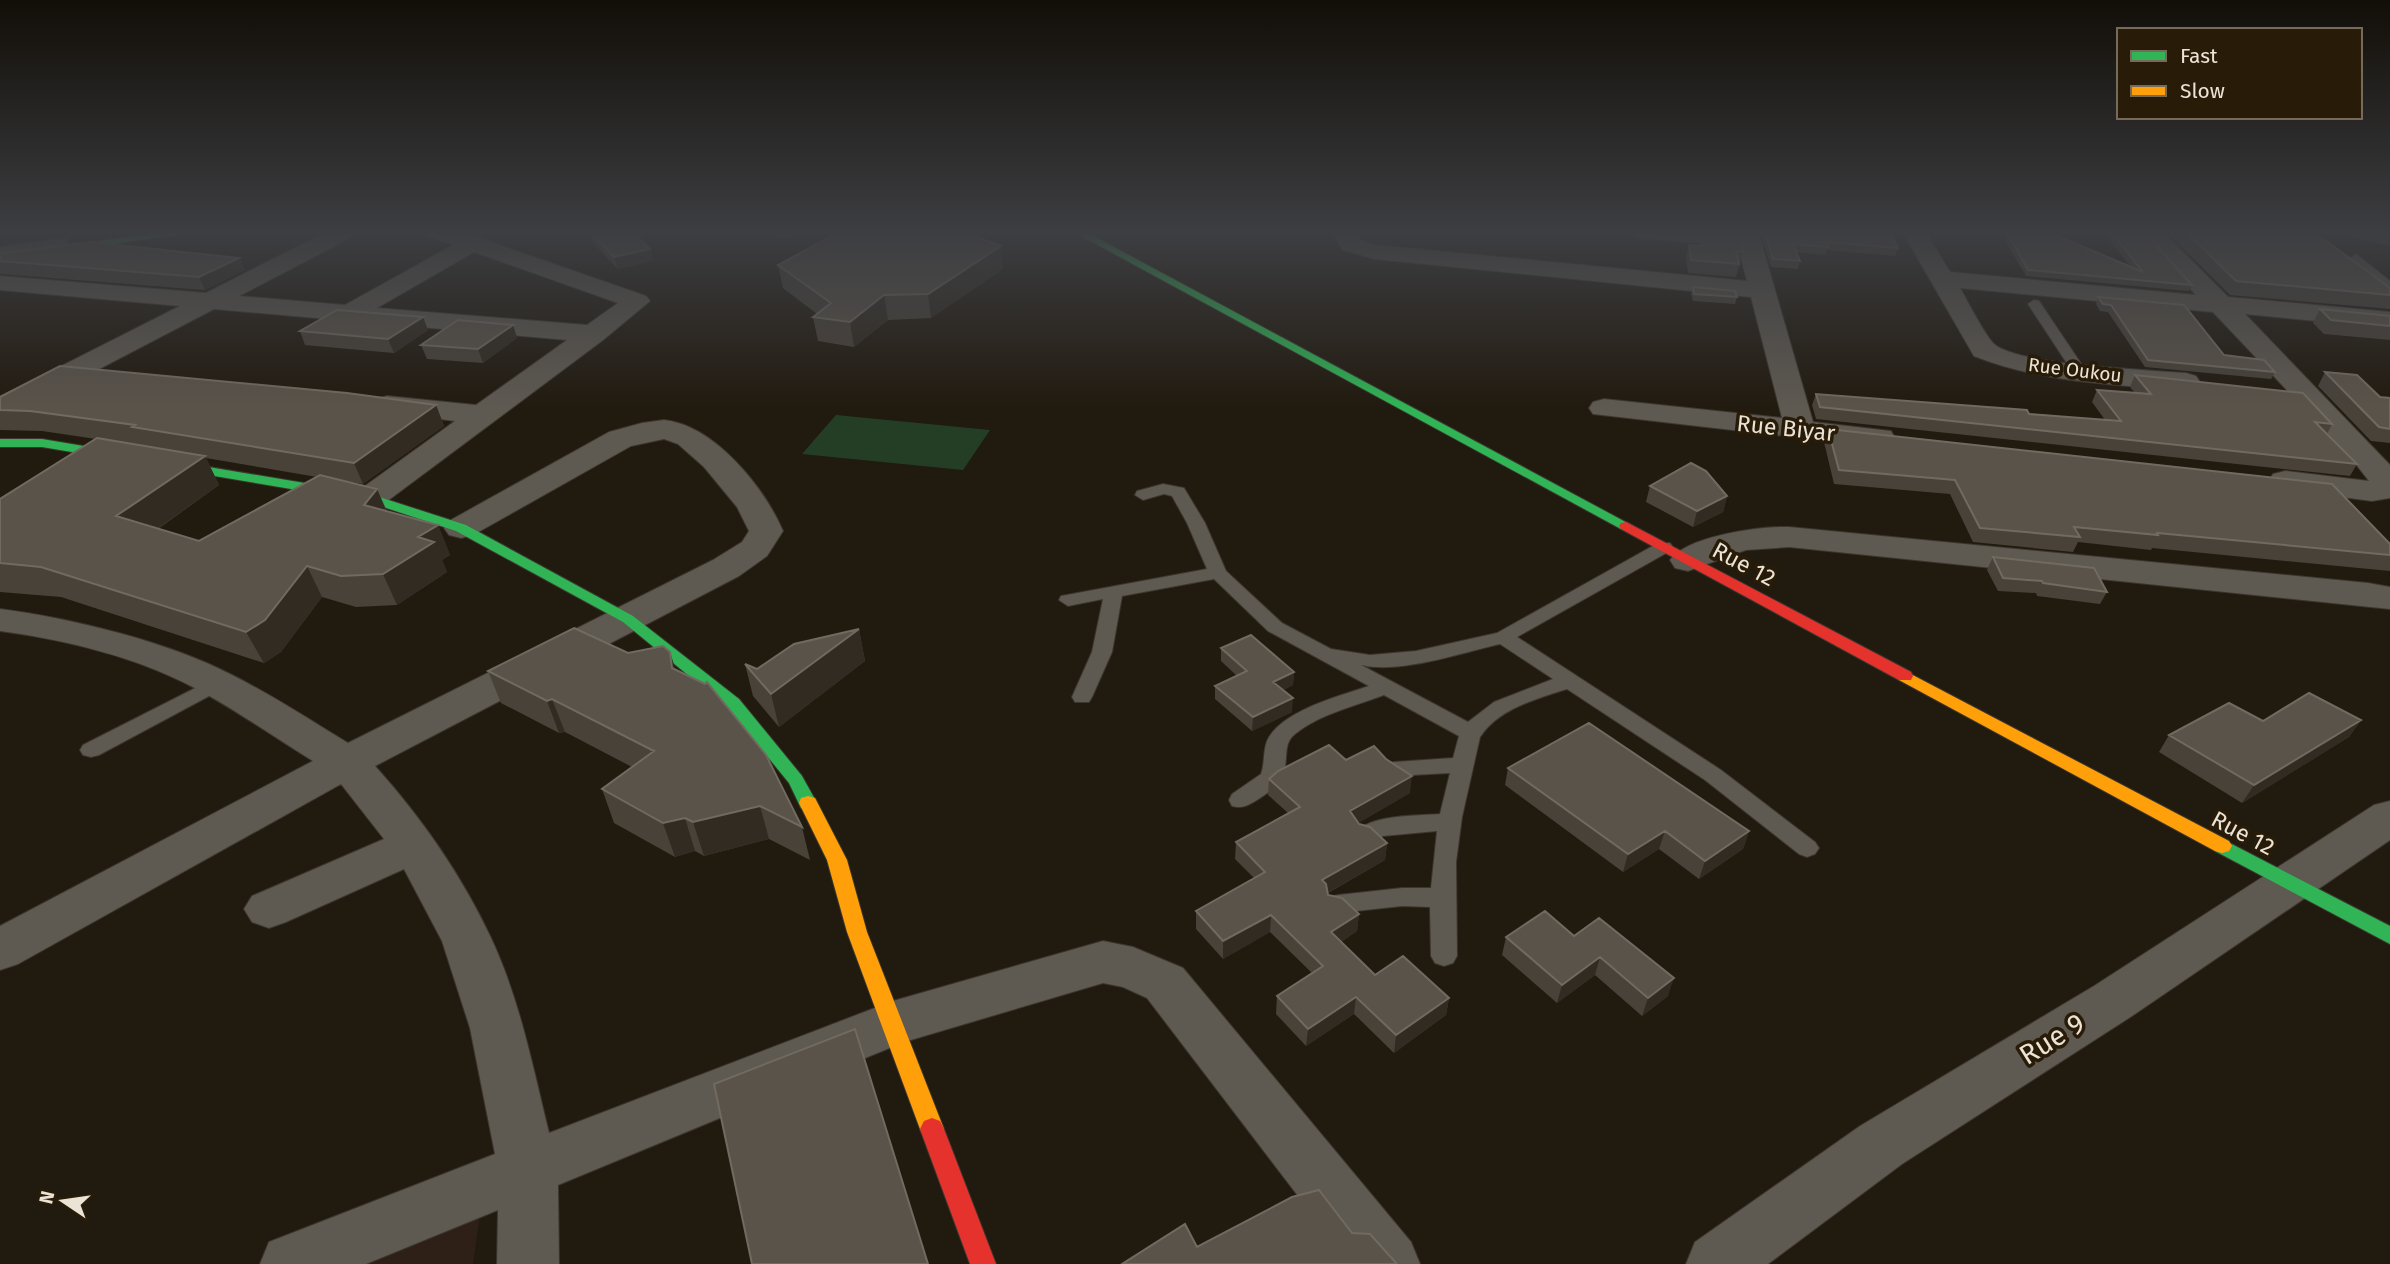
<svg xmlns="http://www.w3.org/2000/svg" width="2390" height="1264" font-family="'Fira Sans',sans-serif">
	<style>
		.medical { fill: #2f2017 }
		.green { fill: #243e25 }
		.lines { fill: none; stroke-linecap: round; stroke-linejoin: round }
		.lane-casing { stroke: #3c362f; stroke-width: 2 }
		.street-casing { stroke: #3c362f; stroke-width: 2 }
		.fast-casing { stroke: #3c362f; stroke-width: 2 }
		.slow-casing { stroke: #3c362f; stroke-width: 2 }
		.jam-casing { stroke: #3c362f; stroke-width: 2 }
		.lane { fill: #5e5951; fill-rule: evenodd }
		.street { fill: #5e5951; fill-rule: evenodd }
		.fast { fill: #30b455; fill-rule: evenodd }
		.slow { fill: #ff9f0a; fill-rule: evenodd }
		.jam { fill: #e5322d; fill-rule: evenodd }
		.wall { fill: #484239; fill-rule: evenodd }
		.shaded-wall { fill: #312b21 }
		.building { fill: #5a534a; stroke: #716a60; stroke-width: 2 }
		.labels { text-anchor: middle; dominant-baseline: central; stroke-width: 7; stroke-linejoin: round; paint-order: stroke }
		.far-street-label { font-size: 19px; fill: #ece3d7; stroke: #281b08 }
		.street-label { font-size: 23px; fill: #ece3d7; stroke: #281b08 }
		.near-street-label { font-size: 28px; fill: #ece3d7; stroke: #281b08 }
	</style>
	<rect width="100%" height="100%" fill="#211a0f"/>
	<path class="medical" d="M484 1186 473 1264H294Z"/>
	<path class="green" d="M836 415 990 430 963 470 802 454Z"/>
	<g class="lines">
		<g class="lane-casing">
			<path id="lane" d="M766 231H804L784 237Z
				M64 238 68 240V244L0 255V247Z
				M2356 254 2390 281V292L2352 261 2350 258Z
				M2034 300 2039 301 2086 371 2084 374 2079 375 2072 371 2028 304Z
				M1163 484 1184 488 1205 523 1226 571 1282 623 1331 649 1370 655 1416 651 1497 633 1658 543H1670L1673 547 1670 551 1517 637 1721 770 1815 842 1819 848 1815 854 1807 857 1799 854 1705 780 1567 689C1536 699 1498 709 1480 737L1462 817 1456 862 1457 956 1453 963 1444 966 1435 963 1431 956 1430 907 1402 906 1338 913 1329 911 1326 904 1329 897 1338 895 1402 888H1431L1437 831 1383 836 1367 842 1359 840 1355 834C1367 814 1419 816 1440 814L1450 773 1394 776 1386 774 1383 769 1386 764 1394 762 1453 758 1459 736 1384 695C1355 706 1320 714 1295 734 1282 744 1289 760 1283 774 1278 786 1268 793 1257 800 1248 805 1243 809 1232 806L1229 800 1232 794 1261 774C1265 763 1263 751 1267 741 1280 711 1340 696 1369 686L1268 631 1214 579 1122 596 1112 652 1092 697 1089 702H1075L1072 697 1092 652 1103 599 1068 606 1059 600 1061 596 1207 569 1187 523 1172 496 1164 494 1143 500 1135 495 1137 491ZM1500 644 1553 679 1494 702 1468 722 1361 665C1401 674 1460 653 1500 644Z
				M217 677 224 678 227 683 224 688 99 755 91 757 83 755 80 750 83 745Z"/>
		</g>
		<g class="street-casing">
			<path id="street" d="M328 231H357L354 236 239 296 345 305 453 245 428 236 425 231H459L646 296 650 301 603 340 382 505 370 508 358 505 353 498 358 491 455 421 376 411 372 405 376 399 387 396 476 405 567 340 214 309 11 415 0 418V397L180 306 0 290V276L206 293ZM474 252 618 303 587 325 377 308Z
				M1338 231H1361L1360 240 1376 245 1747 281 1738 246 1640 238 1632 236 1629 231H1758L1813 422 1891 431 1895 438 1891 445 1880 447 1593 414 1589 408 1593 402 1604 399 1782 418 1751 297 1374 259 1343 250 1335 238Z
				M1902 231H1925L1950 272 2196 295 2138 231H2162L2228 297 2390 312V328L2245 314 2390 465V498L2372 501 2273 488 2269 481 2273 474 2285 471 2369 481 2351 458 2213 312 1960 288C1968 302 1984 334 1994 344 2017 365 2150 370 2186 373L2196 376 2200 382 2196 388 2186 391C2115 384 2042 383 1974 356Z
				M664 420C714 425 764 487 783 531L767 556 739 576 375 766C421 817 462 876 491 938 520 1000 533 1068 549 1133L893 1001 1103 941 1133 947 1183 968 1411 1242 1420 1264H1350L1147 998 1123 987 1103 983 904 1042 558 1185 559 1264H497L498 1210 366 1264H260L269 1242 495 1154 470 1028 442 941 404 869 286 922 269 928 252 922 244 909 252 896 384 839 341 784 18 964 0 970V926L313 761C277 739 242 714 204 693 144 659 68 640 0 631V609C71 618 169 642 232 675 272 695 310 720 348 743L713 560 742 542 749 531 737 507 704 467 678 444 664 439 631 446 473 535 461 538 449 535 444 528 449 521 609 432 642 423Z
				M1789 527 2368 583 2390 587V609L1789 547 1746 550 1688 571 1675 568 1670 560C1687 536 1760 526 1789 527Z
				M2390 801V840L2132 1016 1902 1164 1768 1264H1686L1695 1242 1860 1126 2094 986 2374 805Z"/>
		</g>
		<g class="fast-casing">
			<path id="fast" d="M172 231H199L0 261V255Z
				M1072 231H1084L1633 526 1631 529H1621Z
				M0 439H42L370 494 466 525 633 616 739 699 802 776 817 803 815 808H801L789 783 727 707 623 622 456 531 368 502 42 447H0Z
				M2222 839 2390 926V944L2215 851 2212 846 2215 841Z"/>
		</g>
		<g class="slow-casing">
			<path id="slow" d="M1905 671 2229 841 2232 846 2229 851 2222 853 2215 851 1899 680 1897 676 1899 672Z
				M808 796 815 798 847 860 867 932 944 1129 940 1137 932 1140 924 1137 920 1129 847 932 827 860 799 803 801 798Z"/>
		</g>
		<g class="jam-casing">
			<path id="jam" d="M1626 522 1911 672 1913 676 1911 680H1899L1621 529 1619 526 1621 523Z
				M932 1118 940 1121 944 1129 996 1264H970L920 1129 924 1121Z"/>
		</g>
		<use href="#lane" class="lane"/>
		<use href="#street" class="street"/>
		<use href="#fast" class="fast"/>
		<use href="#slow" class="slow"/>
		<use href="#jam" class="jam"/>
	</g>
	<path class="wall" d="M1760 231H1890L1898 248 1895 256 1827 250 1825 255 1797 252 1800 261 1798 269 1771 267Z
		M2102 231H2143L2192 285 2189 291 2026 276 2005 241 2008 234 2131 267Z
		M2166 231H2313L2390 288V309L2230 295Z
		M2332 231H2390V246Z
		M590 232 650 249 653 261 618 269 594 244Z
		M1701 233 1743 252 1736 277 1688 273 1686 257 1689 245 1698 246Z
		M0 254 239 258 245 270 205 290 0 274Z
		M778 265 1003 269 931 318 888 320 854 347 818 341 813 317 817 314 783 288Z
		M1693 287 1737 297 1735 304 1693 301 1691 294Z
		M2098 297 2224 355 2275 372 2271 379 2145 367 2108 312 2100 311 2096 304Z
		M2320 309 2390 316V340L2324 334 2313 323Z
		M513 325 517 338 483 363 427 359 421 345Z
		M428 330 394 353 305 345 300 331Z
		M2325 372 2380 397 2390 398V443L2371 441 2318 386Z
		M2135 375 2332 424 2327 434 2357 464 2350 476 1816 419 1812 405 1816 394 2105 420 2092 402 2097 390 2135 393 2130 387Z
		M0 397 436 405 444 426 363 484 345 481 377 489 387 511 438 525 450 555 442 560 447 572 397 605 356 607 322 597 281 652 264 663 61 597 0 592V499L96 439 42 431 0 430ZM206 458 317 477 199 541 158 529 219 485Z
		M1828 429 2390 544V571L2152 548 2151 550 2078 542 2073 552 1973 542 1950 494 1834 484 1824 442Z
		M1650 486 1727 496 1723 512 1693 527 1646 502Z
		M1993 557 2107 592 2100 604 2037 596 2036 593 1998 591 1987 570Z
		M859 629 865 661 779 727 753 696 745 664 757 669Z
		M1221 648 1294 672 1293 685 1283 690 1292 712 1252 731 1215 699V686L1237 676 1221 661Z
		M628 653 676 670 802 827 810 860 769 839 704 856 695 851 675 857 614 823 602 789 632 767 565 732 559 733 501 703 488 671Z
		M2361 720 2349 737 2242 803 2159 752 2169 735 2263 721Z
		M1346 760 1410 793 1358 823 1359 824 1387 843 1385 860 1328 893V895L1359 914 1357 931 1341 942 1375 975 1449 998 1446 1015 1394 1053 1354 1014 1306 1046 1276 1014 1277 996 1312 973 1270 932 1223 959 1196 929V911L1254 878 1235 859 1236 842 1288 813 1268 795 1269 779Z
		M1508 768 1749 831 1743 849 1699 879 1659 849 1623 872 1505 785Z
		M1574 936 1668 996 1642 1016 1595 975 1557 1003 1502 955 1506 937Z"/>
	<path class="shaded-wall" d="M1001 246 1003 269 931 318 928 294Z
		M650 249 653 261 618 269 614 257Z
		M239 258 245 270 205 290 199 277Z
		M884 295 888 320 854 347 850 322Z
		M423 317 428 330 394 353 388 339Z
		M513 325 517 338 483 363 478 349Z
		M436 405 444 426 363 484 354 463Z
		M205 456 219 485 133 546 116 516Z
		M377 489 389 518 364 505Z
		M1727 496 1723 512 1693 527 1697 511Z
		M438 525 450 555 442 560 447 572 397 605 383 574 418 537Z
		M307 566 322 597 281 652 264 663 246 632Z
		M859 629 865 661 779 727 771 694Z
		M670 652 680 684 672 668Z
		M1294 672 1293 685 1272 695 1273 682Z
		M1293 698 1292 712 1252 731 1253 717Z
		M552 699 565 732 559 733 547 701Z
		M2361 720 2349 737 2242 803 2254 785Z
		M1412 776 1410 793 1349 828 1350 811Z
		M760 806 769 839 704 856 693 822Z
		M685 818 695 851 675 857 663 823Z
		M1665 831 1659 849 1623 872 1628 854Z
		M1749 831 1743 849 1699 879 1705 861Z
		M1387 843 1385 860 1320 897 1322 880Z
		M1359 914 1357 931 1330 949 1331 932Z
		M1271 915 1270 932 1223 959V941Z
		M1600 957 1595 975 1557 1003 1562 985Z
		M1674 978 1668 996 1642 1016 1648 998Z
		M1356 997 1354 1014 1306 1046 1308 1029Z
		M1449 998 1446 1015 1394 1053 1396 1035Z"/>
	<path class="building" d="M594 231H632L650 249 614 257 590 232Z
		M841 231H960L1001 246 928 294 884 295 850 322 813 317 831 303 778 265Z
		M1765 231H1890L1898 248 1826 242 1828 247 1793 244 1800 261 1773 259Z
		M2028 231H2046L2143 272 2110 231H2143L2192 285 2028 270 2008 234Z
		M2185 231H2313L2390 288V295L2236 281Z
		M1701 233 1739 236 1743 252 1736 251 1739 264 1691 260 1689 245 1703 246Z
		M89 242 239 258 199 277 0 261V254Z
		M1693 287 1735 291 1737 297 1694 294Z
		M2098 297 2184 305 2224 355 2264 360 2275 372 2148 360 2111 305 2103 304Z
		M2320 309 2390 316V326L2331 320Z
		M337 310 423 317 388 339 300 331Z
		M458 320 513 325 478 349 421 345Z
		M60 366 347 393 436 405 354 463 132 427 135 425 30 411 0 410V397Z
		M2325 372 2357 375 2380 397 2390 398V429L2379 427Z
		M2135 375 2303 393 2332 424 2315 422 2357 464 1820 407 1816 394 2027 410 2029 414 2121 421 2097 390 2151 394Z
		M1828 429 2332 484 2390 544V555L2157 533 2158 535 2074 527 2080 537 1980 528 1955 480 1839 470Z
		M97 438 205 456 116 516 199 541 320 475 377 489 364 505 438 525 418 537 434 542 383 574 341 576 307 566 265 620 246 632 41 567 0 563V499Z
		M1691 463 1706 471 1727 496 1697 511 1650 486Z
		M1993 557 2094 568 2107 592 2043 583 2042 581 2003 578Z
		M574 628 628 653 663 646 670 652 672 668 705 684 707 682 766 755 802 827 760 806 693 822 685 818 663 823 602 789 654 751 552 699 547 701 488 671Z
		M859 629 771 694 745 664 757 669 794 644Z
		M1251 635 1294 672 1273 682 1293 698 1253 717 1215 686 1247 671 1221 648Z
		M2309 693 2361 720 2254 785 2169 735 2229 703 2263 721Z
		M1589 723 1749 831 1705 861 1665 831 1628 854 1508 768Z
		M1329 745 1346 760 1374 746 1386 759 1412 776 1350 811 1359 824 1370 827 1387 843 1322 880 1326 884 1328 895 1342 898 1359 914 1331 932 1375 975 1403 956 1449 998 1396 1035 1356 997 1308 1029 1277 996 1323 966 1271 915 1223 941 1196 911 1265 872 1236 842 1300 807 1269 779 1278 771Z
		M1545 911 1574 936 1599 918 1674 978 1648 998 1600 957 1562 985 1506 937Z
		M855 1029 928 1264H752L714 1084Z
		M1319 1190 1352 1233 1370 1234 1397 1264H1122L1185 1224 1197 1247 1292 1197Z"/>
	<linearGradient id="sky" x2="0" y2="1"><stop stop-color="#120e08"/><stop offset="0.57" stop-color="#3d3e42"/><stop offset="1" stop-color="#3d3e42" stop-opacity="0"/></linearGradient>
	<rect width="2390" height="408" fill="url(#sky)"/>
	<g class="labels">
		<g class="far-street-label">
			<text transform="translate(2075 370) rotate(7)">Rue Oukou</text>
		</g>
		<g class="street-label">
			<text transform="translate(1786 428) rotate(6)">Rue Biyar</text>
			<text transform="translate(1744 564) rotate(28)">Rue 12</text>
			<text transform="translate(2243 833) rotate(28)">Rue 12</text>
		</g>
		<g class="near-street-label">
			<text transform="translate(2052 1039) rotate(-32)">Rue 9</text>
		</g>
	</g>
	<rect x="2117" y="28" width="245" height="91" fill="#281b08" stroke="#766b5b" stroke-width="2"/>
	<rect x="2131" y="51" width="35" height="10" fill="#30b455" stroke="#766b5b" stroke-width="2"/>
	<text x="2180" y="63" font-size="21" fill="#ece3d7">Fast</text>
	<rect x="2131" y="86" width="35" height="10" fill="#ff9f0a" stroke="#766b5b" stroke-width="2"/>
	<text x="2180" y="98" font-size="21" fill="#ece3d7">Slow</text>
	<g transform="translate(63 1201) rotate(283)" stroke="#281b08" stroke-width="5" paint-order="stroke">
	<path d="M0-5L12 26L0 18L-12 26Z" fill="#ece3d7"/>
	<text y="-10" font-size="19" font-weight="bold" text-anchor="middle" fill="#ece3d7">N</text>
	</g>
</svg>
